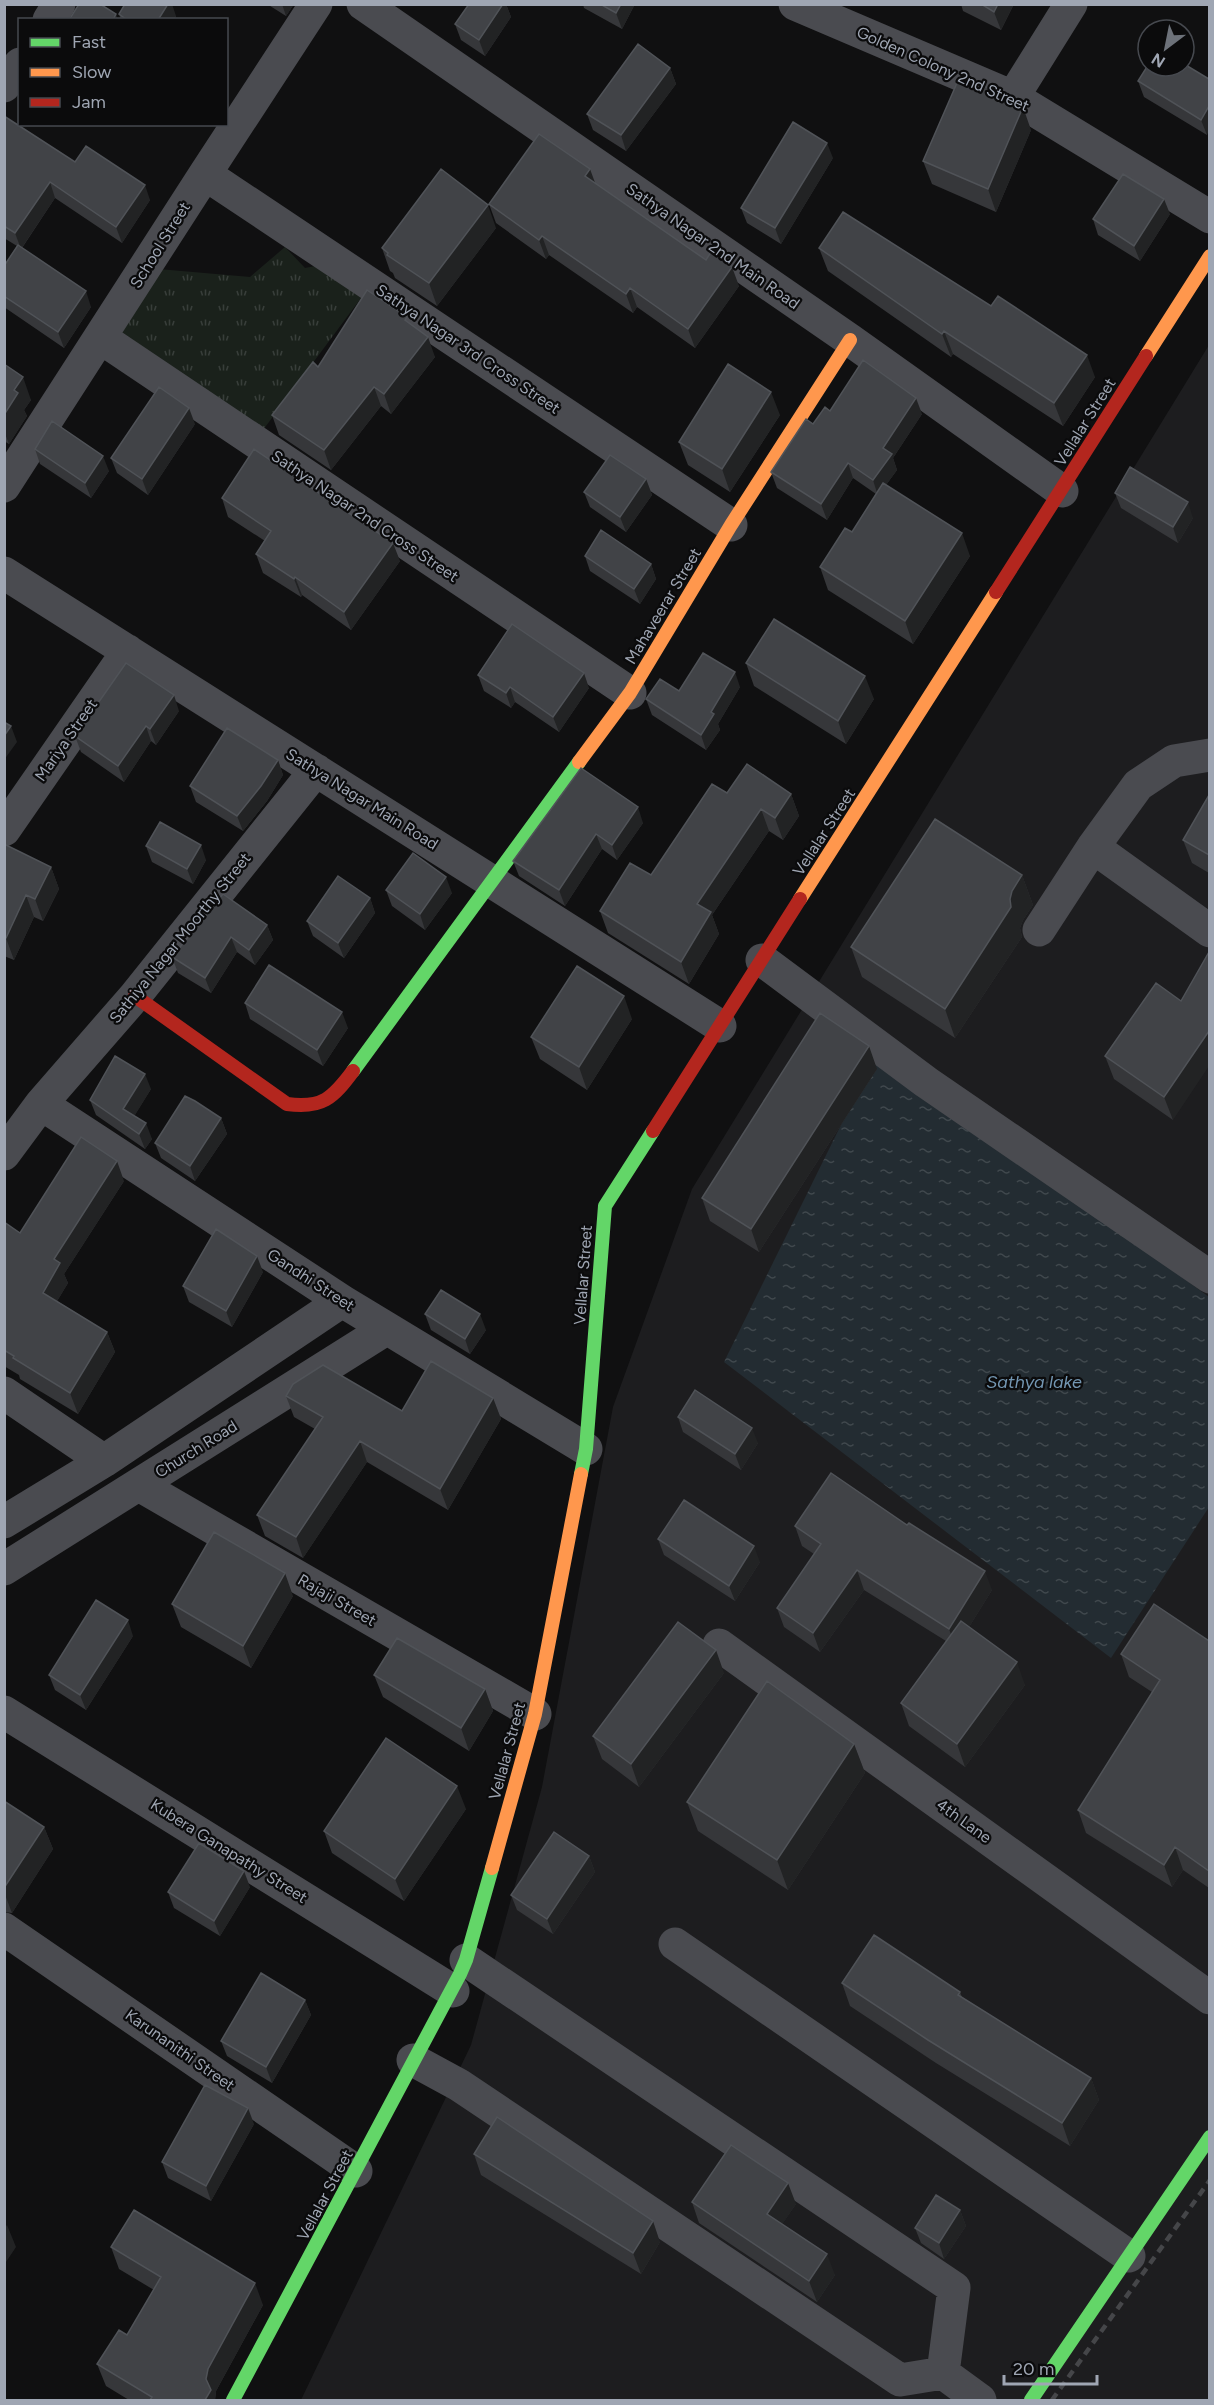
<svg xmlns="http://www.w3.org/2000/svg" width="1214" height="2405" font-family="Figtree,sans-serif">
	<style>
		.built { fill: #1d1d1f }
		.grass { fill: url(#grass-tufts) }
		.water { fill: url(#water-ripples) }
		.lines { fill: none; stroke-linecap: round; stroke-linejoin: round }
		.street { stroke: #4a4b50; stroke-width: 33 }
		.fast { stroke: #63d668; stroke-width: 14 }
		.slow { stroke: #ff974d; stroke-width: 14 }
		.jam { stroke: #b3261e; stroke-width: 14 }
		.rail { stroke: #454649; stroke-width: 4.5; stroke-dasharray: 8 6; stroke-linecap: butt }
		.wall { fill: #36373a }
		.shaded-wall { fill: #222324 }
		.building { fill: #414347; stroke: #505358; stroke-width: 1.5 }
		.labels { text-anchor: middle; dominant-baseline: central; stroke-width: 4.5; stroke-linejoin: round; paint-order: stroke }
		.street-label { font-size: 16px; fill: #9fa6b3; stroke: #0b0b0c }
		.water-label { font-size: 18px; font-style: italic; fill: #7396b2; stroke: #0b0b0c }
	</style>
	<defs>
		<pattern id="grass-tufts" width="24" height="20" patternUnits="userSpaceOnUse" patternTransform="scale(1.5)"><rect width="24" height="20" fill="#1a211b"/><path d="M3 7l-1-3M5 7V3M7 7l1-3M15 17l-1-3M17 17v-4M19 17l1-3" fill="none" stroke="#383e3a"/></pattern>
		<pattern id="water-ripples" width="26" height="14" patternUnits="userSpaceOnUse" patternTransform="scale(1.5)"><rect width="26" height="14" fill="#232c32"/><path d="M2 4q2-2 4 0t4 0M15 11q2-2 4 0t4 0" fill="none" stroke="#40484d"/></pattern>
	</defs>
	<rect width="100%" height="100%" fill="#101011"/>
	<path class="built" d="M1209 345V2400H301L471 2045 542 1787 613 1407 692 1189Z"/>
	<path class="grass" d="M285 247 305 268 321 265 364 294 263 430 117 330 158 269 250 277Z"/>
	<path class="water" d="M877 1052 1209 1297V1507L1111 1658 724 1362Z"/>
	<g class="lines">
		<path class="street" d="M363 4 850 340 1062 491
			M795 4 1013 97 1210 217
			M49 20 59 4
			M4 86 20 64
			M1013 97 1071 4
			M205 174 731 525
			M101 338 630 693
			M4 486 205 174 316 4
			M4 573 720 1026
			M4 830 128 651
			M1093 847 1210 931
			M1039 930 1093 847 1138 785 1174 761 1210 755
			M762 960 926 1082 1210 1277
			M41 1104 342 1301 586 1449
			M4 1154 41 1104 135 996 316 770
			M4 1393 104 1461
			M139 1485 535 1714
			M4 1522 104 1461 342 1301
			M4 1569 386 1329
			M719 1645 1210 1998
			M4 1712 453 1991
			M4 1929 356 2171
			M675 1944 1129 2256
			M466 1960 954 2288 943 2373
			M413 2060 459 2085 900 2380 943 2373 980 2400"/>
		<path class="fast" d="M353 1071 579 762
			M581 1474 586 1449 605 1206 653 1131
			M233 2400 460 1974 466 1960 492 1868
			M1031 2400 1210 2137"/>
		<path class="slow" d="M1146 356 1210 256
			M579 762 630 693 731 525 850 340
			M800 899 996 592
			M492 1868 535 1714 581 1474"/>
		<path class="jam" d="M996 592 1146 356
			M135 996 287 1104C322 1109 333 1098 353 1071
			M653 1131 800 899"/>
		<path class="rail" d="M1052 2400 1210 2180"/>
	</g>
	<path class="wall" d="M267 4H294L286 16Z
		M469 4H506L511 17 485 56 461 40 455 24Z
		M583 4H635L622 29 584 8Z
		M961 4H1014L1001 30 963 11Z
		M119 14 176 16 174 20H121Z
		M670 68 676 84 626 151 593 130 587 114Z
		M1209 79 1207 135 1144 97 1138 81Z
		M4 116 75 162 150 200 122 243 55 198 22 248 91 307 64 348 4 307V266L17 246 4 238Z
		M1031 130 996 212 932 184 923 161Z
		M833 158 781 244 747 223 741 208Z
		M595 184 739 286 695 348 637 307 633 313 549 255 546 259 496 223 489 204Z
		M1170 214 1140 261 1098 235 1093 219Z
		M496 228 437 306 395 278 393 273 390 271 382 248Z
		M819 248 1095 377 1063 426 953 354 951 357 828 271Z
		M410 324 435 357 391 414 381 406 331 470 279 435 272 415 318 367Z
		M4 364 31 400 24 410 27 416 9 444 4 441Z
		M830 411 922 414 893 458 897 470 886 485 970 556 913 644 828 590 820 567 852 532 876 494 853 478 827 520 777 488 771 472 813 424Z
		M780 415 730 492 688 465 679 442Z
		M195 424 148 495 117 473 111 458Z
		M35 449 109 471 91 498 40 464Z
		M646 479 652 495 626 532 590 507 584 492Z
		M1115 493 1193 518 1178 543 1121 508Z
		M222 498 400 561 351 630 302 595 301 597 263 573 256 554 265 541 228 517Z
		M585 556 651 564 656 579 640 604 590 571Z
		M746 663 874 699 846 744 754 686Z
		M478 675 589 688 559 732 515 702 511 708 484 691Z
		M740 687 718 724 720 730 706 750 652 715 646 699 679 691Z
		M179 711 156 745 151 741 124 782 81 752 75 736Z
		M278 760 283 775 267 801 243 831 196 802 190 786Z
		M581 768 643 823 617 860 602 849 565 906 519 876 513 861Z
		M727 793 791 794 799 816 783 840 769 831 712 915 719 934 689 984 608 933 600 911 651 875Z
		M1209 795V873L1192 863 1183 840Z
		M4 844 51 867 59 889 43 921 34 917 14 960 4 956Z
		M146 846 206 860 193 884 152 862Z
		M1022 875 1033 905 1023 920 1020 928 1022 937 955 1038 862 977 851 947Z
		M386 890 452 893 425 930 392 906Z
		M370 898 375 913 344 958 313 936 307 921Z
		M267 925 273 940 255 965 237 952 211 993 178 973 172 957Z
		M1156 983 1173 1120 1114 1079 1105 1056Z
		M245 1003 348 1028 323 1066 250 1019Z
		M632 1019 587 1090 540 1059 531 1037Z
		M877 1069 759 1252 710 1221 702 1198Z
		M151 1089 134 1116 152 1139 145 1149 96 1115 90 1100Z
		M221 1118 227 1134 195 1181 161 1158 155 1143Z
		M124 1181 64 1274 68 1283 57 1301 107 1332 115 1352 78 1414 20 1379 19 1375 4 1366V1222L20 1233Z
		M263 1272 232 1327 189 1302 183 1286Z
		M425 1314 486 1330 470 1354 431 1330Z
		M286 1396 402 1411 493 1398 501 1419 448 1510 367 1462 303 1558 265 1536 257 1515 315 1429 294 1417Z
		M678 1417 758 1443 741 1470 683 1432Z
		M795 1526 992 1590 969 1627 1025 1685 965 1767 909 1726 901 1703 946 1641 864 1590 820 1652 784 1627 777 1608 814 1554 802 1546Z
		M658 1539 760 1562 735 1601 664 1555Z
		M293 1596 251 1668 181 1627 172 1604Z
		M133 1636 86 1710 55 1690 49 1675Z
		M1209 1641V1888L1183 1870 1172 1887 1086 1833 1078 1810 1152 1692 1129 1677 1121 1654Z
		M724 1673 639 1787 602 1759 593 1736Z
		M374 1675 485 1689 493 1711 469 1751 383 1697Z
		M854 1744 865 1773 788 1890 698 1831 687 1802Z
		M4 1801 44 1827 53 1849 12 1913 4 1912Z
		M466 1809 404 1901 332 1853 324 1831Z
		M589 1856 595 1872 553 1934 517 1910 511 1895Z
		M250 1887 220 1936 174 1908 168 1892Z
		M842 1983 960 1992 962 1997 1091 2078 1099 2100 1070 2146 936 2063 850 2006Z
		M305 2000 311 2015 272 2083 227 2056 221 2041Z
		M254 2124 211 2201 168 2178 162 2162Z
		M474 2154 660 2242 641 2274 481 2175Z
		M692 2202 796 2204 782 2224 835 2275 817 2302 699 2223Z
		M960 2210 966 2226 944 2259 921 2243 915 2228Z
		M111 2247 263 2305 216 2391 215 2400H129L106 2386 97 2364 127 2335 154 2290 119 2269Z"/>
	<path class="shaded-wall" d="M168 4H172L176 16 174 20H158Z
		M282 4H294L286 16Z
		M503 4H506L511 17 485 56 479 40Z
		M621 4H635L622 29 616 13Z
		M998 4H1014L1001 30 994 12Z
		M116 14 118 20H113Z
		M670 68 676 84 626 151 621 135Z
		M1209 106V131L1207 135 1201 120Z
		M1023 107 1031 130 996 212 988 189Z
		M827 143 833 158 781 244 775 228Z
		M590 169 597 188 585 176Z
		M50 182 55 198 21 249 15 233Z
		M145 185 150 200 122 243 116 227Z
		M1164 199 1170 214 1140 261 1134 246Z
		M488 205 496 228 437 306 429 283Z
		M542 236 549 255 546 259 539 240Z
		M732 267 739 286 695 348 688 329Z
		M630 288 637 307 633 313 626 294Z
		M86 291 91 307 64 348 58 332Z
		M944 331 953 354 951 357 942 334Z
		M428 337 435 357 391 414 384 394Z
		M1087 355 1095 377 1063 426 1054 403Z
		M23 377 31 400 24 410 27 416 9 444 4 431V415L14 390Z
		M374 387 381 406 331 470 324 450Z
		M771 392 780 415 730 492 722 469Z
		M916 398 922 414 893 458 897 470 878 496 873 480 883 448Z
		M189 408 195 424 148 495 142 479Z
		M103 456 109 471 91 498 85 483Z
		M848 463 853 478 827 520 821 504Z
		M646 479 652 495 626 532 620 517Z
		M1188 502 1193 518 1178 543 1173 527Z
		M962 533 970 556 913 644 905 621Z
		M393 543 400 561 351 630 344 612Z
		M651 564 656 579 640 604 634 589Z
		M295 577 302 595 301 597 294 579Z
		M735 672 740 687 718 724 720 730 706 750 701 735 711 712Z
		M584 673 589 688 559 732 553 717Z
		M865 676 874 699 846 744 838 721Z
		M510 687 515 702 511 708 506 693Z
		M174 695 179 711 156 745 150 729Z
		M11 726 17 742 4 760V736Z
		M146 726 151 741 124 782 118 766Z
		M278 760 283 775 267 801 243 831 237 816Z
		M791 794 799 816 783 840 775 818Z
		M638 807 643 823 617 860 612 845Z
		M761 809 769 831 712 915 719 934 689 984 681 962 697 904Z
		M596 834 602 849 565 906 559 890Z
		M201 845 206 860 193 884 187 869Z
		M51 867 59 889 43 921 35 899Z
		M1022 875 1033 905 1023 920 1020 928 1022 937 955 1038 945 1009 1010 899 1012 891Z
		M446 877 452 893 425 930 420 914Z
		M26 895 34 917 14 960 6 938Z
		M370 898 375 913 344 958 338 943Z
		M267 925 273 940 255 965 249 950Z
		M231 937 237 952 211 993 205 978Z
		M624 996 632 1019 587 1090 579 1067Z
		M342 1012 348 1028 323 1066 317 1050Z
		M1209 1031V1066L1173 1120 1164 1097Z
		M869 1046 877 1069 759 1252 751 1229Z
		M145 1074 151 1089 129 1125 123 1109Z
		M221 1118 227 1134 195 1181 190 1166Z
		M146 1123 152 1139 145 1149 139 1134Z
		M117 1161 124 1181 64 1274 68 1283 50 1313 43 1293 54 1259Z
		M257 1256 263 1272 232 1327 226 1311Z
		M480 1314 486 1330 470 1354 465 1339Z
		M107 1332 115 1352 78 1414 70 1393Z
		M493 1398 501 1419 448 1510 440 1489Z
		M752 1428 758 1443 741 1470 735 1454Z
		M360 1441 367 1462 303 1558 296 1537Z
		M754 1546 760 1562 735 1601 729 1586Z
		M857 1570 864 1590 820 1652 813 1633Z
		M985 1571 992 1590 956 1648 949 1629Z
		M285 1573 293 1596 251 1668 243 1646Z
		M128 1620 133 1636 86 1710 80 1695Z
		M716 1650 724 1673 639 1787 631 1764Z
		M1017 1662 1025 1685 965 1767 957 1744Z
		M485 1689 493 1711 469 1751 461 1728Z
		M854 1744 865 1773 788 1890 777 1860Z
		M457 1786 466 1809 404 1901 395 1879Z
		M44 1827 53 1849 12 1913 4 1892V1888Z
		M1175 1847 1183 1870 1172 1887 1164 1865Z
		M589 1856 595 1872 553 1934 547 1919Z
		M244 1871 250 1887 220 1936 214 1921Z
		M305 2000 311 2015 272 2083 266 2067Z
		M1091 2078 1099 2100 1070 2146 1062 2123Z
		M248 2108 254 2124 211 2201 206 2186Z
		M788 2183 796 2204 775 2235 767 2214Z
		M960 2210 966 2226 944 2259 939 2243Z
		M653 2221 660 2242 641 2274 633 2253Z
		M7 2225 16 2247 4 2265V2229Z
		M827 2254 835 2275 817 2302 809 2281Z
		M255 2283 263 2305 216 2391 215 2400H205L206 2379 208 2369Z"/>
	<path class="building" d="M79 4H100L116 14 113 20H69Z
		M125 4H168L158 20H127L119 14Z
		M469 4H503L479 40 455 24Z
		M600 4H621L616 13Z
		M981 4H998L994 12Z
		M638 44 670 68 621 135 587 114Z
		M1184 64 1209 79V106L1201 120 1138 81 1148 65V66H1184Z
		M960 76 996 91 1023 107 988 189 923 161Z
		M4 116 75 162 86 146 145 185 116 227 50 182 15 233 4 226Z
		M793 122 827 143 775 228 741 208Z
		M539 134 590 169 585 176 706 260 711 252 732 267 688 329 630 288 626 294 542 236 539 240 489 204Z
		M441 169 488 205 429 283 387 255 388 253 382 248Z
		M1123 174 1164 199 1134 246 1093 219Z
		M843 212 991 306 998 296 1087 355 1054 403 944 331 942 334 819 248Z
		M18 245 86 291 58 332 4 296V266Z
		M367 290 407 317 405 320 428 337 384 394 374 387 324 450 272 415 313 362 318 367Z
		M863 360 916 398 883 448 892 454 873 480 848 463 821 504 771 472 806 419 813 424 825 407 830 411Z
		M4 364 23 377 14 390 18 393 4 415Z
		M728 364 771 392 722 469 679 442Z
		M159 387 189 408 142 479 111 458Z
		M52 421 103 456 85 483 35 449Z
		M254 449 393 543 344 612 295 577 294 579 256 554 271 531 222 498Z
		M610 455 646 479 620 517 584 492Z
		M1130 467 1188 502 1173 527 1115 493Z
		M883 483 962 533 905 621 820 567 845 528 852 532Z
		M601 530 651 564 634 589 585 556Z
		M774 619 865 676 838 721 746 663Z
		M512 624 584 673 553 717 510 687 506 693 478 675Z
		M703 653 735 672 711 712 714 714 701 735 646 699 660 679 679 691Z
		M126 663 174 695 150 729 146 726 118 766 75 736Z
		M4 722 11 726 4 736Z
		M227 728 278 760 261 786 237 816 190 786Z
		M747 764 791 794 775 818 761 809 697 904 711 912 681 962 600 911 630 863 651 875 712 784 727 793Z
		M581 768 638 807 612 845 596 834 559 890 513 861Z
		M1209 795V855L1183 840Z
		M935 819 1022 875 1012 891 1010 899 1011 907 945 1009 851 947Z
		M160 822 201 845 187 869 146 846Z
		M4 844 51 867 35 899 26 895 6 938H4Z
		M413 853 446 877 420 914 386 890Z
		M338 876 370 898 338 943 307 921Z
		M223 894 267 925 249 950 231 937 205 978 172 957Z
		M1209 952V1031L1164 1097 1105 1056 1156 983 1181 1001Z
		M269 965 342 1012 317 1050 245 1003Z
		M577 966 624 996 579 1067 531 1037Z
		M820 1013 869 1046 751 1229 702 1198Z
		M115 1056 145 1074 123 1109 146 1123 139 1134 90 1100Z
		M185 1096 195 1101 221 1118 190 1166 155 1143Z
		M81 1137 117 1161 54 1259 60 1263 43 1293 107 1332 70 1393 13 1358 14 1356 4 1350V1222L20 1233Z
		M216 1229 257 1256 226 1311 183 1286Z
		M441 1290 480 1314 465 1339 425 1314Z
		M431 1361 493 1398 440 1489 360 1441 296 1537 257 1515 323 1417 286 1396 293 1384 323 1365 402 1411Z
		M695 1390 752 1428 735 1454 678 1417Z
		M831 1473 907 1525 909 1523 985 1571 949 1629 857 1570 813 1633 777 1608 821 1544 795 1526Z
		M684 1500 754 1546 729 1586 658 1539Z
		M214 1532 285 1573 243 1646 172 1604Z
		M96 1600 128 1620 80 1695 49 1675Z
		M1154 1604 1209 1641V1871L1175 1847 1164 1865 1078 1810 1160 1680 1121 1654Z
		M961 1621 1017 1662 957 1744 901 1703Z
		M678 1622 716 1650 631 1764 593 1736Z
		M397 1638 485 1689 461 1728 374 1675Z
		M767 1681 854 1744 777 1860 687 1802Z
		M386 1738 457 1786 395 1879 324 1831Z
		M4 1801 44 1827 4 1888Z
		M554 1832 589 1856 547 1919 511 1895Z
		M199 1843 244 1871 214 1921 168 1892Z
		M874 1935 960 1992 958 1995 1091 2078 1062 2123 928 2040 842 1983Z
		M261 1973 305 2000 266 2067 221 2041Z
		M205 2085 248 2108 206 2186 162 2162Z
		M497 2117 653 2221 633 2253 474 2154Z
		M731 2145 788 2183 767 2214 827 2254 809 2281 692 2202Z
		M936 2195 960 2210 939 2243 915 2228Z
		M134 2210 255 2283 208 2369 206 2379 211 2390 205 2400H150L152 2397 97 2364 119 2330 127 2335 161 2277 111 2247Z"/>
	<g class="labels">
		<g class="street-label">
			<text transform="translate(943 69) rotate(24)">Golden Colony 2nd Street</text>
			<text transform="translate(160 245) rotate(-58)">School Street</text>
			<text transform="translate(713 246) rotate(35)">Sathya Nagar 2nd Main Road</text>
			<text transform="translate(468 349) rotate(34)">Sathya Nagar 3rd Cross Street</text>
			<text transform="translate(1085 422) rotate(-58)">Vellalar Street</text>
			<text transform="translate(365 516) rotate(34)">Sathya Nagar 2nd Cross Street</text>
			<text transform="translate(663 606) rotate(-59)">Mahaveerar Street</text>
			<text transform="translate(66 740) rotate(-55)">Mariya Street</text>
			<text transform="translate(362 799) rotate(32)">Sathya Nagar Main Road</text>
			<text transform="translate(824 832) rotate(-57)">Vellalar Street</text>
			<text transform="translate(180 938) rotate(-51)">Sathiya Nagar Moorthy Street</text>
			<text transform="translate(583 1275) rotate(-86)">Vellalar Street</text>
			<text transform="translate(311 1280) rotate(33)">Gandhi Street</text>
			<text transform="translate(196 1449) rotate(-32)">Church Road</text>
			<text transform="translate(337 1600) rotate(30)">Rajaji Street</text>
			<text transform="translate(507 1751) rotate(-75)">Vellalar Street</text>
			<text transform="translate(964 1821) rotate(36)">4th Lane</text>
			<text transform="translate(229 1851) rotate(32)">Kubera Ganapathy Street</text>
			<text transform="translate(180 2050) rotate(35)">Karunanithi Street</text>
			<text transform="translate(325 2195) rotate(-62)">Vellalar Street</text>
		</g>
		<g class="water-label">
			<text x="1034" y="1382">Sathya lake</text>
		</g>
	</g>
	<rect width="1214" height="2405" fill="none" stroke="#9fa6b3" stroke-width="12"/>
	<rect x="18" y="18" width="210" height="108" fill="#0b0b0c" stroke="#46494f" stroke-width="1.5"/>
	<rect x="30" y="38" width="30" height="9" fill="#63d668" stroke="#46494f" stroke-width="1.5"/>
	<text x="72" y="48" font-size="18" fill="#9fa6b3">Fast</text>
	<rect x="30" y="68" width="30" height="9" fill="#ff974d" stroke="#46494f" stroke-width="1.5"/>
	<text x="72" y="78" font-size="18" fill="#9fa6b3">Slow</text>
	<rect x="30" y="98" width="30" height="9" fill="#b3261e" stroke="#46494f" stroke-width="1.5"/>
	<text x="72" y="108" font-size="18" fill="#9fa6b3">Jam</text>
	<g transform="translate(1166 48) rotate(212)"><circle r="28" fill="#0b0b0c" stroke="#46494f" stroke-width="1.5"/>
	<path d="M0-4.5L10 22L0 15L-10 22Z" fill="#6d727a"/>
	<text y="-9" font-size="16" font-weight="bold" text-anchor="middle" fill="#9fa6b3">N</text>
	</g>
	<path d="M1004 2375v9h93v-9" fill="none" stroke="#9fa6b3" stroke-width="3"/>
	<text x="1013" y="2375" font-size="18" fill="#9fa6b3" stroke="#0b0b0c" stroke-width="4.5" paint-order="stroke">20 m</text>
</svg>
